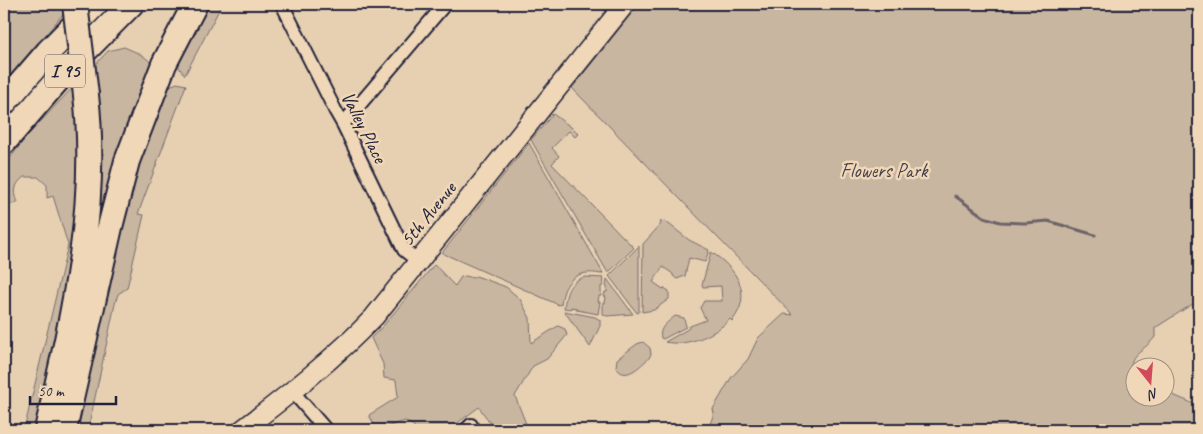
<svg xmlns="http://www.w3.org/2000/svg" width="1203" height="434" font-family="Caveat,sans-serif">
	<style>
		.green { fill: #c9b6a0; stroke: #766c6e }
		.lines { fill: none; stroke-linecap: round; stroke-linejoin: round }
		.stream { stroke: #6c6368; stroke-width: 3 }
		.street-casing { stroke: #22223b; stroke-width: 16 }
		.secondary-casing { stroke: #22223b; stroke-width: 22 }
		.highway-casing { stroke: #22223b; stroke-width: 28 }
		.street { stroke: #efd7b7; stroke-width: 12 }
		.secondary { stroke: #efd7b7; stroke-width: 19 }
		.highway { stroke: #efd7b7; stroke-width: 24 }
		.highway-bridge-casing { stroke: #22223b; stroke-width: 28; stroke-linecap: butt }
		.highway-bridge { stroke: #efd7b7; stroke-width: 24 }
		.labels { text-anchor: middle; dominant-baseline: central; stroke-width: 5; stroke-linejoin: round; paint-order: stroke }
		.shield { fill: #efd7b7; stroke: #605860; stroke-width: 1 }
		.shield-label { font-size: 19px; font-weight: bold; fill: #22223b }
		.street-label { font-size: 20px; fill: #22223b; stroke: #efd7b7 }
		.park-label { font-size: 20px; fill: #43404f; stroke: #efd7b7 }
	</style>
	<rect width="100%" height="100%" fill="#e7d0b2"/>
	<filter id="ink" filterUnits="userSpaceOnUse"><feTurbulence type="fractalNoise" baseFrequency=".02" numOctaves="2"/><feDisplacementMap in="SourceGraphic" scale="10" xChannelSelector="R" yChannelSelector="G"/><feConvolveMatrix kernelMatrix="1 2 1 2 8 2 1 2 1" color-interpolation-filters="sRGB"/></filter>
	<g filter="url(#ink)">
		<path class="green" d="M13 4H66L67 9 14 74 4 83V20Z
			M208 4H222L185 75 180 69 177 62 190 33Z
			M639 4H1199V302L1191 305 1155 328V337C1141 355 1130 349 1130 376L1135 379 1136 396H1166V392L1199 406V428H1182L1165 430H708L714 413 713 409 731 378 748 359 758 338 784 314 793 315 572 88Z
			M124 47C138 53 148 56 155 69L108 209 94 237 100 127 91 69 108 51Z
			M177 83 186 85 138 214 144 215 127 288 118 294 115 304 88 430H75C101 315 123 197 167 87Z
			M76 84 81 200 40 430H24L68 245 53 196 47 198V185L38 177H24C15 183 13 192 18 202L7 206 4 221V166L27 136Z
			M553 114 575 130 578 134 575 137 569 131 552 148 559 156 552 164 634 248 608 273 531 140Z
			M529 143 603 273 601 274C577 269 564 280 561 304L559 305 442 253Z
			M665 221 689 240 709 250 705 262 689 258 685 276 677 279 673 276V274L663 267 653 282 663 289 664 288 669 291V299L654 310 642 312 643 244 661 224 660 222Z
			M639 246V312L637 313 609 276Z
			M711 252C736 268 754 294 732 321L730 319C715 335 688 347 665 342L688 329 690 326 706 320 700 308 704 301H722L721 286 703 287 702 285Z
			M434 265C442 271 447 279 455 286L461 277 466 276 473 278 476 276 506 287 520 299 530 318 531 343 558 326 565 329 567 335 547 359 533 366 515 396 528 429 531 430H495L479 407 448 430H416L414 426 405 421 377 430 369 415 398 397 396 380 384 378 383 364 371 338 383 326Z
			M585 277 604 278 603 286H601V296H599L598 302H600L598 314 577 310V308L571 307V309L564 308C566 293 569 281 585 277Z
			M607 279 633 314 607 316 603 314V303H605L606 297 604 296 605 292H607V287L606 286Z
			M564 311 595 317 600 320V326L590 347Z
			M675 316 684 318 686 327 663 339 661 338C658 328 668 322 675 316Z
			M643 342 650 348 651 354 649 358C641 365 625 383 616 367L617 359 637 344Z"/>
		<g class="lines">
			<path class="stream" d="M955 196 984 217 1000 222 1025 223 1048 221 1095 235"/>
			<g class="street-casing">
				<path id="street" d="M282 4 335 110 343 124 404 250 418 261
					M343 124 445 4
					M293 392 326 430
					M466 430 471 425"/>
			</g>
			<g class="secondary-casing">
				<path id="secondary" d="M242 430C288 395 334 359 374 317L625 4"/>
			</g>
			<g class="highway-casing">
				<path id="highway" d="M4 103 48 52 95 4
					M4 142 66 70 131 4
					M47 430C72 320 99 209 86 95
					M64 430 110 227 127 161 164 64 195 4"/>
			</g>
			<use href="#street" class="street"/>
			<use href="#secondary" class="secondary"/>
			<use href="#highway" class="highway"/>
			<g class="highway-bridge-casing">
				<path id="highway-bridge" d="M75 4 86 95"/>
			</g>
			<use href="#highway-bridge" class="highway-bridge"/>
		</g>
	</g>
	<g class="labels">
		<rect class="shield" x="45" y="54.5" width="40" height="33" rx="4"/>
		<g class="shield-label">
			<text x="65" y="71">I 95</text>
		</g>
		<g class="street-label">
			<text transform="translate(364 127) rotate(63)">Valley Place</text>
			<text transform="translate(428 214) rotate(-51)">5th Avenue</text>
		</g>
		<g class="park-label">
			<text x="884" y="170">Flowers Park</text>
		</g>
	</g>
	<rect width="1203" height="434" fill="none" stroke="#efd7b7" stroke-width="20"/>
	<rect x="10" y="10" width="1183" height="414" fill="none" stroke="#22223b" stroke-width="2" filter="url(#ink)"/>
	<g transform="translate(1150 382) rotate(163)"><circle r="24" fill="#efd7b7" stroke="#9d8f85"/>
	<path d="M0-4L9 19L0 12L-9 19Z" fill="#d1495b"/>
	<text y="-8" font-size="14" font-weight="bold" text-anchor="middle" fill="#22223b">N</text>
	</g>
	<path d="M30 396v8h86v-8" fill="none" stroke="#22223b" stroke-width="2.5"/>
	<text x="38" y="396" font-size="15" fill="#22223b" stroke="#efd7b7" stroke-width="4" paint-order="stroke">50 m</text>
</svg>
